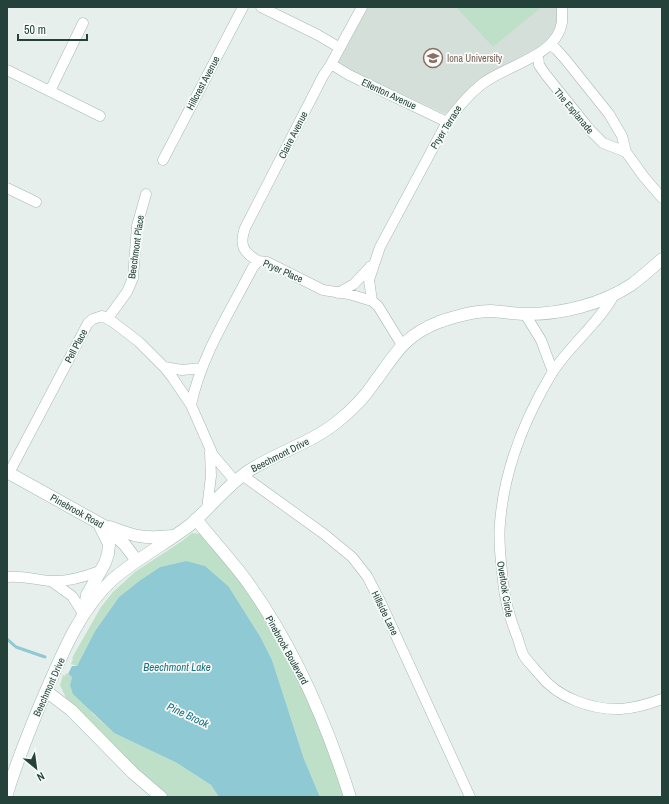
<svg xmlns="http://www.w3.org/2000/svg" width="669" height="804" font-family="'Archivo Narrow',sans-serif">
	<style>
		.built { fill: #d4dfda }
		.green { fill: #bfe0c8 }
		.water { fill: #8ec9d4 }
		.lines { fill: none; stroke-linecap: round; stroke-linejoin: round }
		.stream { stroke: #8ec9d4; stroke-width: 3 }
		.street-casing { stroke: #a8b8b2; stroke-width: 11 }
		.secondary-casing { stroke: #a4bbb3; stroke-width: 13 }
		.street { stroke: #fff; stroke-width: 10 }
		.secondary { stroke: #fff; stroke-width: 12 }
		.labels { text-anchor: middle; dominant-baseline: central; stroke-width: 3.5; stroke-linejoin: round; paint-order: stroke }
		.education-label { font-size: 10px; fill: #785e54; stroke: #f7fbf9; text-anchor: start }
		.street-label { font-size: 10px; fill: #24423a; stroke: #f7fbf9 }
		.water-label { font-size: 11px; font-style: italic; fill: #1c6f80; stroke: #f7fbf9 }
	</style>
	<rect width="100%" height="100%" fill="#e6efeb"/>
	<path class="built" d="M365 7H558L557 29 548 42 475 85 445 114 337 64Z"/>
	<path class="green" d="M456 7H542L493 47Z
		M192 533 201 534 241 579 296 669 346 797H320L304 759 272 660 261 638 229 587 186 561 160 567 139 581 119 597 95 631 77 666 71 664 73 659 72 658 101 607 113 592 135 572 182 541Z
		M66 673 72 677 70 685 93 714 114 733 177 763 211 785 219 797H167L82 716 66 698 60 685 63 675 65 676Z"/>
	<path class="water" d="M186 561 205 566 229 587 261 638 272 660 304 759 320 797H219L211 785 177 763 114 733 73 694 70 685 72 677 68 674 72 666H77L95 631 119 597 139 581 160 567Z"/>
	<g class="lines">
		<path class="stream" d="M7 639 16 647 45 657"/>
		<g class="street-casing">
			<path id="street" d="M261 7 318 35 340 48
				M550 45 556 49 565 59 609 114 622 136 626 152 644 177 662 198
				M538 54 539 65 546 75 590 130 603 143 626 152
				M331 64 349 75 447 122
				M7 70 100 116
				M50 91 83 23
				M163 160 243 7
				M7 188 36 202
				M258 261C243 252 239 245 245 228L323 76 331 64 362 7
				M338 293 354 284 371 266
				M614 295C598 324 570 345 552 373 525 418 504 471 500 523 498 542 501 562 503 581 505 603 510 619 518 639 520 645 521 651 524 656 529 663 535 669 540 675 558 698 592 710 621 709 635 708 649 704 662 699
				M372 301 369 280 380 247 447 122C458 108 468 95 482 84 506 65 557 57 562 22 562 17 562 12 562 7
				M525 314 541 340 553 372
				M108 318 127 292 133 278 137 226 146 194
				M164 367 182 370 202 368
				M191 405C201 356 230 312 253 267L258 261 267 262 323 290 349 294 372 301 378 306 402 345
				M9 473 88 323 93 319 102 316 113 322 139 342 164 367 172 377 191 405 213 455 235 481
				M242 475 324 534 352 557 367 576 381 603 470 797
				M207 509 211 476 210 452
				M7 577C22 575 36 580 51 581 68 582 84 577 100 571
				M51 581 72 596 84 615"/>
		</g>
		<g class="secondary-casing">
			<path id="secondary" d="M7 472 106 527 125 545 137 561
				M196 519C213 541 232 561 248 583 293 646 327 724 350 797
				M110 527C136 537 145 539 173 536
				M84 613 87 595 105 563 108 554 109 544 100 526
				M46 691 71 710 133 773 161 797
				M7 794C16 763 28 734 40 705 59 662 77 612 112 580 136 559 165 544 190 525 211 507 227 485 250 470 278 452 311 443 337 422 351 411 364 398 374 383 395 355 403 336 439 322 456 316 473 311 491 311 504 312 516 314 528 314 562 314 602 304 631 285 642 277 652 268 662 259"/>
		</g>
		<use href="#street" class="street"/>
		<use href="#secondary" class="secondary"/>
	</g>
	<defs>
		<g id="university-ring" transform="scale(1)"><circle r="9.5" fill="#f7fbf9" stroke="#8d6e63" stroke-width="1.5"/><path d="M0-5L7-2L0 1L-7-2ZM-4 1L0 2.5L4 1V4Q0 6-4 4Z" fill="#8d6e63"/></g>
	</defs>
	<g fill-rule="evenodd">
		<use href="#university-ring" x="433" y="58"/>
	</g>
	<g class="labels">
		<g class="education-label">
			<text x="447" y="58">Iona University</text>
		</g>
		<g class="street-label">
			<text transform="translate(203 83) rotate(-62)">Hillcrest Avenue</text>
			<text transform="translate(389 94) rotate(25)">Ellenton Avenue</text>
			<text transform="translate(574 111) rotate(50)">The Esplanade</text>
			<text transform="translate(446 127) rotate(-58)">Pryer Terrace</text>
			<text transform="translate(293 135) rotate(-63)">Claire Avenue</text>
			<text transform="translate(136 247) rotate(-82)">Beechmont Place</text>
			<text transform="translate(283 271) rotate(24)">Pryer Place</text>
			<text transform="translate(76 346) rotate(-62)">Pell Place</text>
			<text transform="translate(280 455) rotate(-27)">Beechmont Drive</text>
			<text transform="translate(77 511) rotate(29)">Pinebrook Road</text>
			<text transform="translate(505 589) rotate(81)">Overlook Circle</text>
			<text transform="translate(385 613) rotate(64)">Hillside Lane</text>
			<text transform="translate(287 650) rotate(61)">Pinebrook Boulevard</text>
			<text transform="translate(49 687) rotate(-66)">Beechmont Drive</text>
		</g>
		<g class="water-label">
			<text x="177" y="667">Beechmont Lake</text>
			<text transform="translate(188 715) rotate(25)">Pine Brook</text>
		</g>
	</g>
	<rect width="669" height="804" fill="none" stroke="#24423a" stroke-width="16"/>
	<g transform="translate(36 768) rotate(151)" stroke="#f7fbf9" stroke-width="3" paint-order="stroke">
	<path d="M0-3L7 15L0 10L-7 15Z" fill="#24423a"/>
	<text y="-6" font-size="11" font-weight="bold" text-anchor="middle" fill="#24423a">N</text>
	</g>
	<path d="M18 34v6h69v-6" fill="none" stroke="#24423a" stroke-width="2"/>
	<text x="24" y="34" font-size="12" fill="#24423a" stroke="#f7fbf9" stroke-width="3" paint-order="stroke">50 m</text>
</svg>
